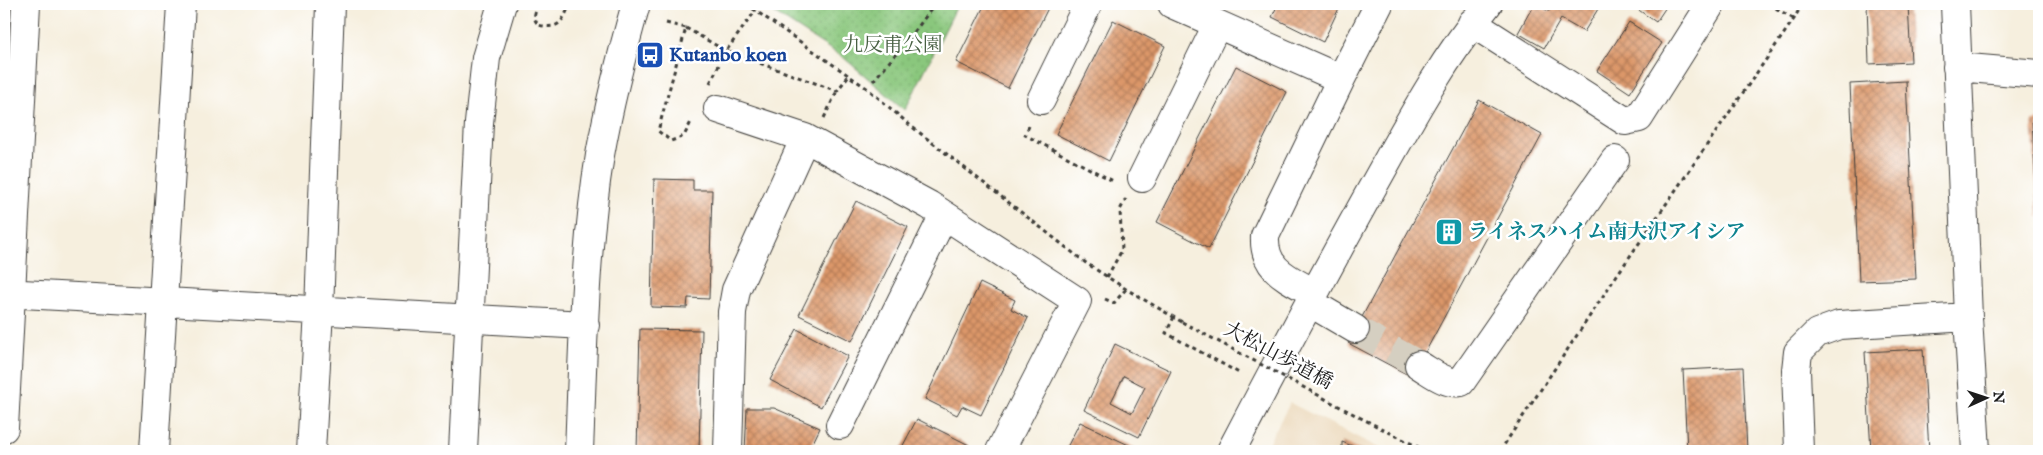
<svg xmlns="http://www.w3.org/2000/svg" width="2043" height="455" font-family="'IM FELL English','Noto Serif JP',serif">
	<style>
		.built { fill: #ebd8ba }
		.grass { fill: url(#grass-dots); stroke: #53724c }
		.building { fill: url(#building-cross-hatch); fill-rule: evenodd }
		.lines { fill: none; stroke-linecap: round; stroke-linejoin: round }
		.minor-tunnel { stroke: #d5cfc1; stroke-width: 28; stroke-dasharray: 28 14; stroke-linecap: butt }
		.minor-casing { stroke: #3d3c39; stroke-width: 30 }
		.path { stroke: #3d3c39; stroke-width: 3; stroke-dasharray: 4 4; stroke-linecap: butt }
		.minor { stroke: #fff; stroke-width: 28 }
		.path-bridge { stroke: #3d3c39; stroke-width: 3; stroke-dasharray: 4 4; stroke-linecap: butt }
		.labels { text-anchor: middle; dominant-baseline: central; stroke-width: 5; stroke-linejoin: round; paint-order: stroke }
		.park-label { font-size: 20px; fill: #486043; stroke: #fff }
		.transit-label { font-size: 20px; font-weight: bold; fill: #164399; stroke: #fff; text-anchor: start }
		.culture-label { font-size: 20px; font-weight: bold; fill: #0d838f; stroke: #fff; text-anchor: start }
		.street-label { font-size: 20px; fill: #1c1c1c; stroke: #fff }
	</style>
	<defs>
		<pattern id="grass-dots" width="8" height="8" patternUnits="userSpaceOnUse" patternTransform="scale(1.25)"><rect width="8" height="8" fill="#8ac77d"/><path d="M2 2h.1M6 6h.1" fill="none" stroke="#76aa6b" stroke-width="1.8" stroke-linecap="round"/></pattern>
		<pattern id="building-cross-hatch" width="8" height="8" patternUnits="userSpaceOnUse" patternTransform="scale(1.25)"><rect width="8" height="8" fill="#dc9769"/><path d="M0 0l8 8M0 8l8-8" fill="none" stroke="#b27a56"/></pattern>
	</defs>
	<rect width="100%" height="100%" fill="#fff"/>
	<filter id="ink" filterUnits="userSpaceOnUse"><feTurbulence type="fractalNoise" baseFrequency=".02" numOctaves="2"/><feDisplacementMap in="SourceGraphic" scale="10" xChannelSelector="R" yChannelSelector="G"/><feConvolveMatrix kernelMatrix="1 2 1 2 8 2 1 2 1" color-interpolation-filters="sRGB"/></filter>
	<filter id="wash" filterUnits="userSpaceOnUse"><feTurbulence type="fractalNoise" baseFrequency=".0096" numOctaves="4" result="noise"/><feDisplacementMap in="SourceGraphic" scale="20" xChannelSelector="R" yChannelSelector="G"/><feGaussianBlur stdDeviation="1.12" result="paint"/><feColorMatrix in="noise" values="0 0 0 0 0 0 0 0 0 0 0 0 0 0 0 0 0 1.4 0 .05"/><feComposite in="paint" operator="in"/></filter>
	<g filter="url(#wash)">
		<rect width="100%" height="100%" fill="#f6efde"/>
		<path class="built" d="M1290 403 1385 451H1264Z"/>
		<path class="grass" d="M760 4H958L905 110 844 58Z"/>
		<g id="blocks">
			<path class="building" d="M985 4H1050L1008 88 956 62Z
				M1278 4H1341L1323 42 1272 17Z
				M1534 4 1549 11 1554 4H1601L1584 32 1561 19 1544 48 1518 33Z
				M1630 4H1668L1656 22Z
				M1867 4H1908L1911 62 1869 64Z
				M1113 20 1165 46 1109 161 1056 134Z
				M1629 22 1662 43 1630 93 1597 71Z
				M1236 66 1287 92 1209 249 1157 222Z
				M1906 81 1916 279 1859 281 1850 84Z
				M1479 100 1542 135 1412 377 1348 343Z
				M2039 120V217H2038L2032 121Z
				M654 179 693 180V190H712L709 299 688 298 687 308 651 307Z
				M856 201 908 227 852 341 799 315Z
				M980 283 1015 300 1011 309 1028 318 981 415 962 406 957 415 925 399Z
				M640 329 702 330 699 451H637Z
				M797 329 848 356 821 407 770 380Z
				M1115 344 1171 371 1139 437 1084 410ZM1124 376 1145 387 1132 413 1111 402Z
				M1923 349 1929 451H1871L1865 352Z
				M1743 367 1747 451H1687L1683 370Z
				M747 408H774L820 428 809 451H784L779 449 778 451H745Z
				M917 419 969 445 966 451H900Z
				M1080 422 1135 448 1134 451H1093L1089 449 1087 451H1065Z
				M1342 442 1365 451H1342Z"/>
		</g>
	</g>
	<g filter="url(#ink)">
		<use href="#blocks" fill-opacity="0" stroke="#3d3c39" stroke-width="1"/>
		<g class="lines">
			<path class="minor-tunnel" d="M1355 329 1419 365"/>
			<g class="minor-casing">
				<path id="minor" d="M1172 4 1341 79
					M1955 4 1968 317 1976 451
					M1472 23 1625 121 1639 118 1711 4
					M1957 67 2039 74
					M1041 100 1088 4
					M718 109 805 138
					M1142 178 1217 25
					M4 293 585 325
					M1314 293C1288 278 1263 270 1265 236L1341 79 1379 4
					M1309 302 1355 329
					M1419 365C1431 372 1446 385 1461 382L1615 160
					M840 425 944 215
					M4 428 26 4
					M154 451 181 4
					M311 451 319 311 330 4
					M463 451 479 123 486 58 502 4
					M579 451C583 355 584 251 600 155 609 105 622 53 636 4
					M728 451 732 312 736 290 805 138 929 205 1077 301 1000 451
					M1231 451C1278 361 1325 272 1375 183 1409 122 1443 59 1488 4
					M1799 451 1796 370 1798 352 1817 333 1839 325 1968 317"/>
			</g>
			<path class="path" d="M537 4 534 18 538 25C560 30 562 22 570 4
				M746 4 868 89 911 126 1086 263 1126 289 1182 322
				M1769 4 1794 19
				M666 23 686 28 658 131 671 141 684 136 692 120
				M686 28 726 51 756 10
				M873 81 912 35 935 4
				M710 83 726 51 837 91 849 75
				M824 118 837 91
				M1029 126 1025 135 1115 182
				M1107 277 1122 250 1120 210 1126 199
				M1105 299 1114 303 1126 289
				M1174 317 1166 333 1239 373
				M1359 417 1426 451
				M1500 451 1617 275 1794 19 1802 4"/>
			<use href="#minor" class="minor"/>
			<path class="path-bridge" d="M1182 322 1359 417"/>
		</g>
	</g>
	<defs>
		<g id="bus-square" transform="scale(1.4375)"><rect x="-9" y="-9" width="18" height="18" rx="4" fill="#1a4fb4" stroke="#fff"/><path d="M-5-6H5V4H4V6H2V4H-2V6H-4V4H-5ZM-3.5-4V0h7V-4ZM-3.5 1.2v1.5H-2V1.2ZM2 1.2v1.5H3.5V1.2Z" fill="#fff"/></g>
		<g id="building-square" transform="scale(1.4375)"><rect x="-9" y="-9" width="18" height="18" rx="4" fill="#0f9aa8" stroke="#fff"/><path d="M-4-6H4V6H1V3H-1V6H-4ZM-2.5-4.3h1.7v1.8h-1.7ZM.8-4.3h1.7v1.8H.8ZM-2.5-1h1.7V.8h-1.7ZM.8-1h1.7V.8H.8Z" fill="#fff"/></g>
	</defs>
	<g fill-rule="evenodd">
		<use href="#bus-square" x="650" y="55"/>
		<use href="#building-square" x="1449" y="232"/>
	</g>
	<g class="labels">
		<g class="park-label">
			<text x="893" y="45">九反甫公園</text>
		</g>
		<g class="transit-label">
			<text x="669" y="55">Kutanbo koen</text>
		</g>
		<g class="culture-label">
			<text x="1468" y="232">ライネスハイム南大沢アイシア</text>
		</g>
		<g class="street-label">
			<text transform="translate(1278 356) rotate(28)">大松山歩道橋</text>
		</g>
	</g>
	<rect width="2043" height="455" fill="none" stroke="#fff" stroke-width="20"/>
	<g transform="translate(1986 398) rotate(87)" stroke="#ffffff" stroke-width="4" paint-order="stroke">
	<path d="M0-4L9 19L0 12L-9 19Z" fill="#1c1c1c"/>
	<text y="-8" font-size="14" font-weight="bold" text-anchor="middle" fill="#1c1c1c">N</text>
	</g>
</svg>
